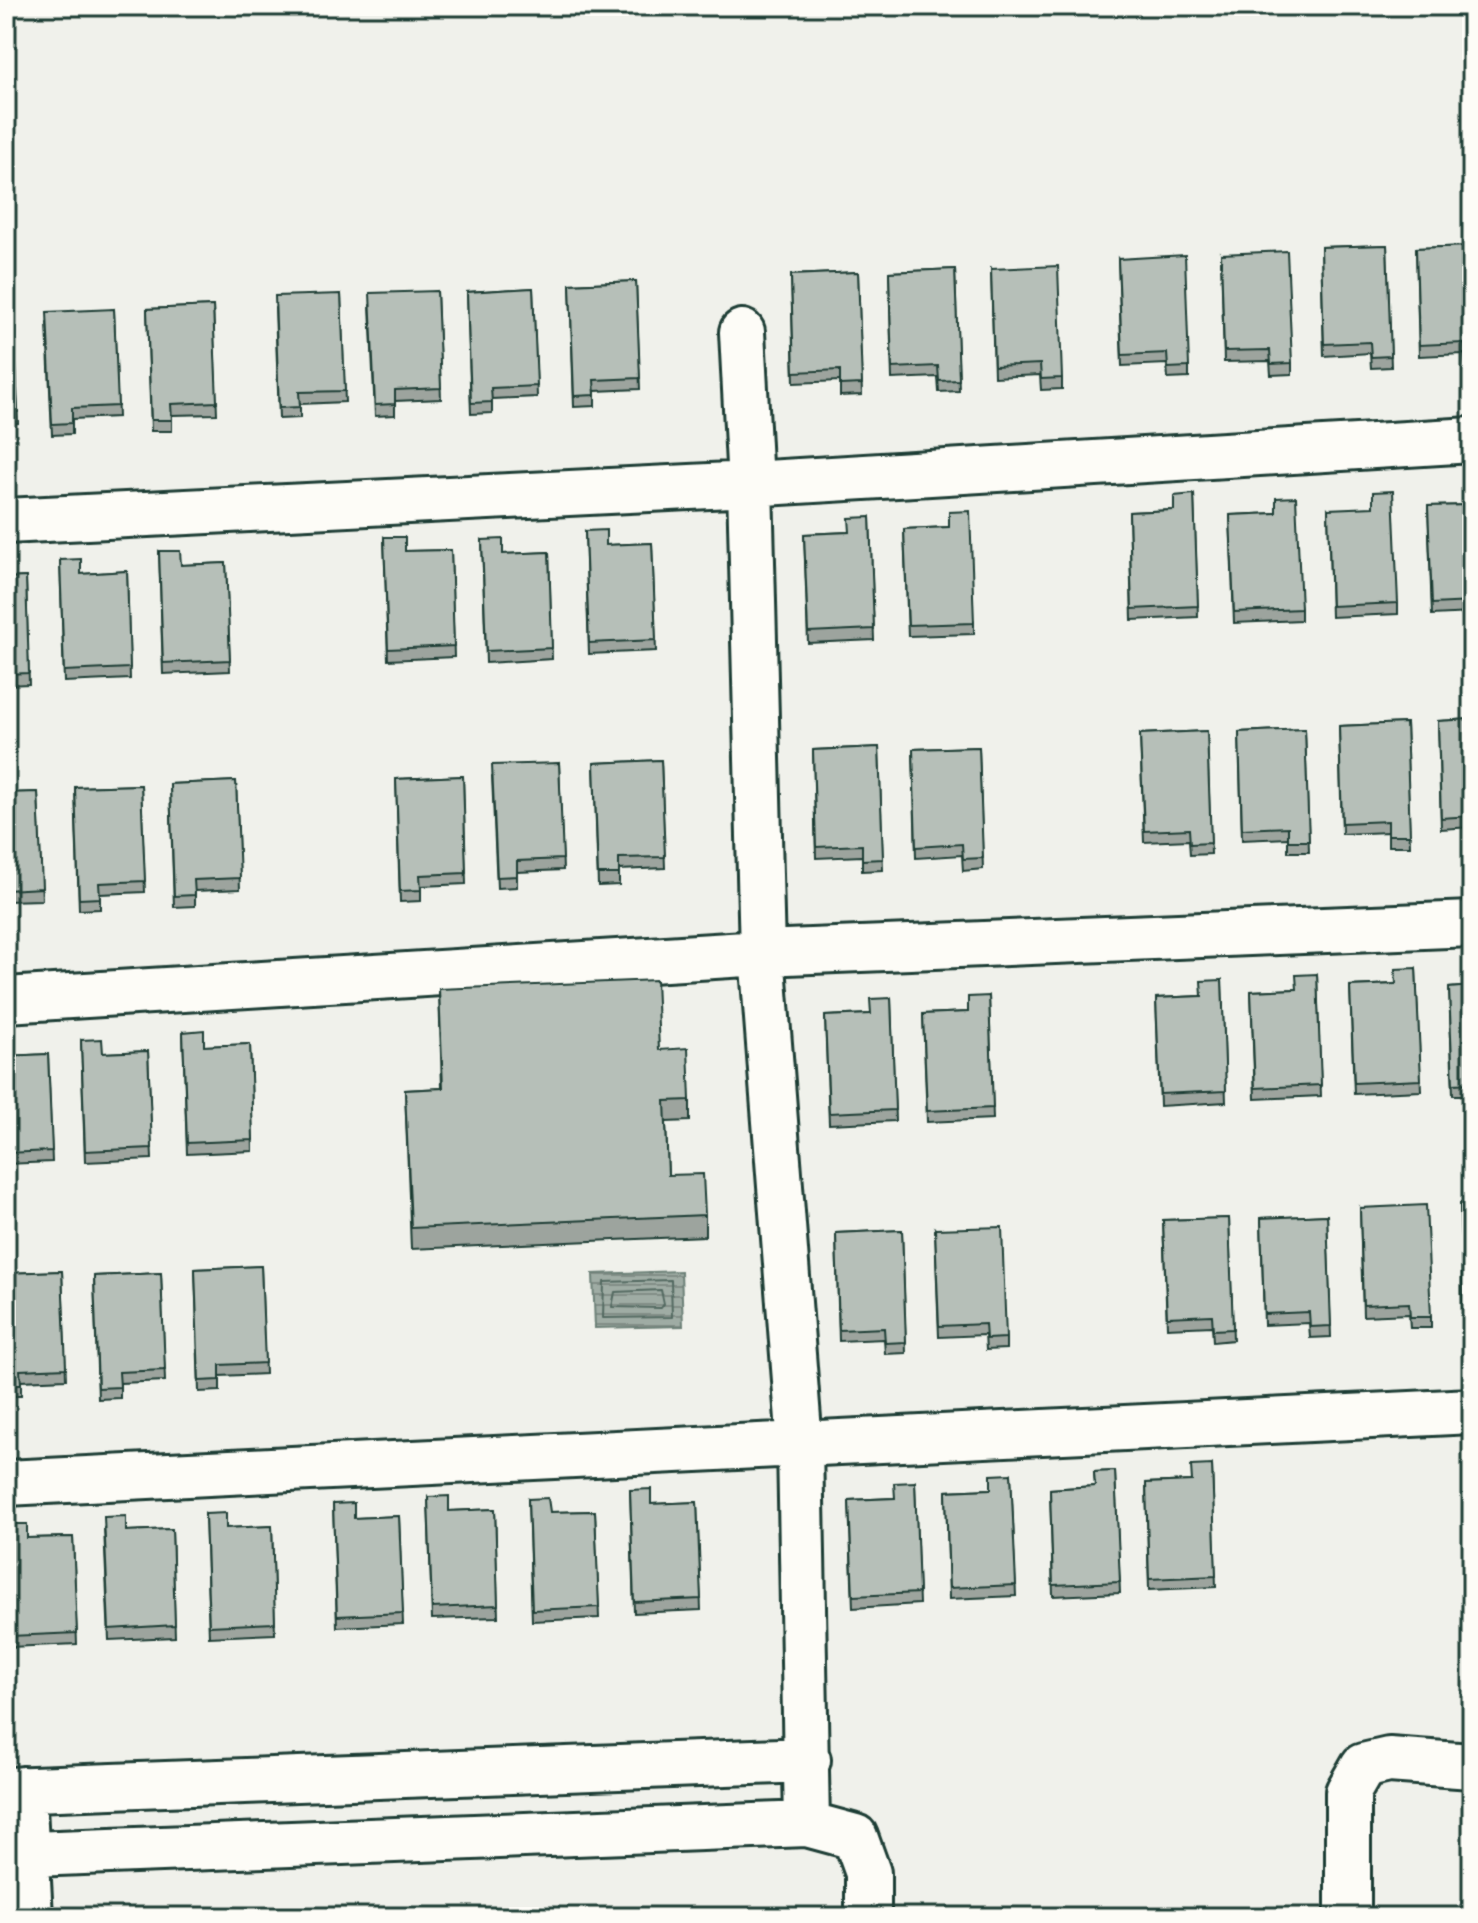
<svg xmlns="http://www.w3.org/2000/svg" width="1478" height="1923" font-family="Mynerve,sans-serif">
	<style>
		.water { fill: url(#water-rules); stroke: #6c8077; stroke-width: 2 }
		.lines { fill: none; stroke-linecap: round; stroke-linejoin: round }
		.shore { stroke: #526961; stroke-width: 2 }
		.minor-casing { stroke: #1f3d34; stroke-width: 50 }
		.minor { stroke: #fdfcf7; stroke-width: 44 }
		.wall { fill: #9da49e; stroke: #1f3d34; stroke-width: 2 }
		.building { fill: #b6bfb8; stroke: #1f3d34; stroke-width: 2 }
	</style>
	<defs>
		<pattern id="water-rules" width="6" height="5" patternUnits="userSpaceOnUse" patternTransform="scale(2)"><rect width="6" height="5" fill="#9faca4"/><path d="M0 2.5h6" fill="none" stroke="#818d86"/></pattern>
	</defs>
	<rect width="100%" height="100%" fill="#f0f1eb"/>
	<filter id="ink" filterUnits="userSpaceOnUse"><feTurbulence type="fractalNoise" baseFrequency=".0125" numOctaves="2"/><feDisplacementMap in="SourceGraphic" scale="16" xChannelSelector="R" yChannelSelector="G"/><feConvolveMatrix kernelMatrix="1 2 1 2 8 2 1 2 1" color-interpolation-filters="sRGB"/></filter>
	<g filter="url(#ink)">
		<path class="water" d="M681 1271 683 1326 595 1328 593 1274Z"/>
		<g class="lines">
			<path class="shore" d="M671 1280 672 1317 603 1318 604 1282Z
				M661 1290 664 1304 661 1308 612 1307 615 1292Z"/>
			<g class="minor-casing">
				<path id="minor" d="M742 332 750 484 762 953 800 1445 807 1824 855 1837 868 1873V1917
					M6 521 750 484 1472 440
					M6 1000 762 953 1472 924
					M6 1483 1472 1411
					M23 1789 30 1917
					M6 1790 808 1760
					M6 1855 807 1824
					M1348 1917V1792L1363 1766 1389 1760 1472 1766"/>
			</g>
			<use href="#minor" class="minor"/>
		</g>
		<path class="wall" d="M1387 245 1391 367 1371 368 1370 353 1324 356 1321 247Z
			M1472 246V369H1465L1464 354 1419 356 1416 248Z
			M1221 254 1292 363V374L1271 375 1270 361 1224 362Z
			M1118 259 1189 367V378L1168 379 1167 364 1122 366Z
			M955 269 959 391 939 392 938 377 892 379 889 272Z
			M991 269 1062 378V389L1041 390 1040 375 994 377Z
			M858 272 862 395 840 396V381L794 383 791 275Z
			M636 281 640 389 595 391V406L574 407 570 284Z
			M533 288 537 397 492 399V413L471 414 467 292Z
			M437 291 441 399 395 401V415L375 416 370 305Z
			M341 294 345 402 300 404V418L279 419 275 308Z
			M213 306 217 414 172 415V431H151L147 309Z
			M114 309 118 417 72 419V434L52 435 47 323Z
			M14 315 18 423 6 424V316Z
			M1194 494 1198 617 1132 620 1129 512 1174 510Z
			M1472 505V613L1432 615 1428 506Z
			M1328 509 1398 603V614L1331 617Z
			M1276 513 1301 609V620L1234 623 1230 515Z
			M870 517 874 640 808 643 804 534 849 532Z
			M949 527 974 623V634L908 636 904 529Z
			M585 531 606 545 652 543 656 651 589 654Z
			M384 537 405 551 451 550 454 657 388 660Z
			M482 540 503 554 549 552 552 659 486 663Z
			M159 551 181 565 226 563 230 671 163 674Z
			M60 560 81 574 127 571 130 679 64 682Z
			M26 577 29 684 6 685V578Z
			M1472 719V827L1441 829 1438 721Z
			M1406 723 1410 846H1388V832L1342 834 1339 726Z
			M1305 729 1309 852H1288V838L1242 840 1239 732Z
			M1207 731 1211 854 1190 855 1189 840 1144 842 1140 734Z
			M879 747 883 870 862 871V856L816 858 813 750Z
			M979 747 983 869 963 871 962 855 916 858 913 749Z
			M661 760 665 868 619 870V885L598 886 594 763Z
			M559 763 563 870 517 872V887L497 888 492 776Z
			M463 776 466 884 421 886V901L400 902 396 779Z
			M236 781 240 889 195 891V906L174 907 170 784Z
			M141 785 145 892 100 894V909L79 910 75 787Z
			M38 792 42 900 6 901V793Z
			M1416 968 1421 1091 1354 1094 1350 986 1395 984Z
			M1317 974 1321 1096 1255 1099 1251 991 1297 989Z
			M1222 980 1226 1102 1160 1106 1156 998 1201 996Z
			M1472 986V1095H1453L1449 988Z
			M439 989 659 1050 690 1100V1121L666 1122 668 1175 705 1215V1236L411 1249 405 1090 442 1088Z
			M989 996 993 1119 927 1122 923 1014 968 1012Z
			M891 998 895 1121 829 1124 825 1016 870 1014Z
			M183 1032 204 1046 250 1044 253 1151 187 1154Z
			M81 1040 103 1053 148 1051 152 1159 85 1162Z
			M48 1054 52 1162 6 1164V1056Z
			M1460 1203H1472V1311H1463Z
			M1360 1208 1431 1317V1328H1410L1409 1314 1363 1316Z
			M1327 1215 1331 1337 1310 1338 1309 1323 1264 1325 1261 1218Z
			M1229 1218 1233 1340 1213 1342 1212 1326 1167 1328 1163 1220Z
			M935 1229 1006 1338V1349L986 1350 985 1335 939 1337Z
			M902 1230 906 1353 885 1354 884 1339 839 1341 836 1233Z
			M261 1266 265 1374 220 1376V1391L199 1392 195 1269Z
			M62 1271 66 1379 21 1381V1396H6V1273Z
			M161 1273 165 1381 120 1383V1398L98 1399 94 1276Z
			M1212 1465 1216 1587 1149 1590 1146 1483 1191 1481Z
			M1115 1471 1120 1593 1053 1596 1050 1489 1095 1486 1094 1472Z
			M1011 1474 1016 1596 949 1599 946 1491 991 1489Z
			M915 1482 919 1604 853 1608 849 1500 894 1498Z
			M630 1490 651 1504 697 1502 701 1610 634 1613Z
			M428 1497 449 1511 495 1509 498 1617 432 1619Z
			M528 1499 550 1512 595 1511 599 1618 532 1621Z
			M333 1504 354 1518 399 1516 403 1624 337 1627Z
			M205 1514 226 1528 272 1526 275 1634 209 1637Z
			M6 1524 27 1538 73 1537 77 1644 10 1647Z
			M104 1528 126 1531 172 1529 175 1637 109 1640Z"/>
		<path class="building" d="M1387 245 1391 356 1371 357 1370 342 1324 344 1321 247Z
			M1472 246V357L1465 358 1464 343 1419 345 1416 248Z
			M1287 251 1292 363 1271 364 1270 350 1224 351 1221 254Z
			M1185 255 1189 367 1168 368 1167 353 1122 355 1118 259Z
			M1058 266 1062 378 1041 379 1040 364 994 366 991 269Z
			M955 269 959 380 939 381 938 366 892 368 889 272Z
			M858 272 862 384 840 385V370L794 372 791 275Z
			M636 281 640 378 594 380 595 395 574 396 570 284Z
			M533 288 537 386 491 388 492 402 471 403 467 292Z
			M437 291 441 388 395 390V404L375 405 370 293Z
			M341 294 345 391 299 392 300 407 279 408 275 296Z
			M213 306 217 402 171 404 172 420H151L147 309Z
			M114 309 118 406 72 408V423L52 424 47 312Z
			M14 315 18 412H6V316Z
			M1393 491 1398 603 1331 606 1328 509 1373 507V492Z
			M1194 494 1198 606 1132 609 1129 512 1174 510V496Z
			M1296 497 1301 609 1234 612 1230 515 1276 513V498Z
			M1472 505V602L1432 604 1428 506Z
			M970 511 974 623 908 625 904 529 949 527V512Z
			M870 517 874 629 808 632 804 534 850 532 849 518Z
			M606 530V545L652 543 656 640 589 643 585 531Z
			M384 537H405V551L451 550 454 646 388 649Z
			M503 539V554L549 552 552 648 486 651 482 540Z
			M159 551H180L181 565 226 563 230 660 163 663Z
			M81 559V574L127 571 130 668 64 671 60 560Z
			M26 577 29 673 6 674V578Z
			M1472 719V816L1441 818 1438 721Z
			M1406 723 1410 835H1388V821L1342 823 1339 726Z
			M1305 729 1309 841H1288V827L1242 829 1239 732Z
			M1207 731 1211 843 1190 844 1189 829 1144 831 1140 734Z
			M879 747 883 859 862 860V845L816 847 813 750Z
			M979 747 983 858 963 859 962 844 916 847 913 749Z
			M661 760 665 857 619 858V874H598L594 763Z
			M559 763 563 859 517 861V876L497 877 492 765Z
			M463 776 466 873 420 875 421 890 400 891 396 779Z
			M236 781 240 878 194 880 195 895 174 896 170 784Z
			M141 785 145 881 99 883 100 898 79 899 75 787Z
			M38 792 42 888 6 890V793Z
			M1416 968 1421 1080 1354 1083 1350 986 1396 984 1395 969Z
			M1317 974 1321 1085 1255 1088 1251 991 1297 989 1296 975Z
			M656 980 659 1050 688 1048 690 1100 665 1101 668 1175 703 1174 705 1215 411 1228 405 1090 443 1088 439 989Z
			M1222 980 1226 1091 1160 1094 1156 998 1202 996 1201 981Z
			M1472 986V1083L1453 1084 1449 988Z
			M989 996 993 1108 927 1111 923 1014 968 1012V997Z
			M891 998 895 1110 829 1113 825 1016 871 1014 870 999Z
			M204 1030V1046L250 1044 253 1140 187 1143 183 1032Z
			M102 1039 103 1053 148 1051 152 1148 85 1151 81 1040Z
			M48 1054 52 1151 6 1153V1056Z
			M1460 1203H1472V1300H1463Z
			M1426 1205 1431 1317H1410L1409 1303 1363 1305 1360 1208Z
			M1327 1215 1331 1326 1310 1327 1309 1312 1264 1314 1261 1218Z
			M1229 1218 1233 1329 1213 1330 1212 1315 1167 1317 1163 1220Z
			M1002 1227 1006 1338 986 1339 985 1324 939 1326 935 1229Z
			M902 1230 906 1342 885 1343 884 1328 839 1330 836 1233Z
			M261 1266 265 1363 220 1365V1380L199 1381 195 1269Z
			M62 1271 66 1368 20 1370 21 1385H6V1273Z
			M161 1273 165 1370 119 1372 120 1387 98 1388 94 1276Z
			M1212 1465 1216 1576 1149 1579 1146 1483 1192 1481 1191 1466Z
			M1115 1471 1120 1582 1053 1585 1050 1489 1095 1486 1094 1472Z
			M1011 1474 1016 1585 949 1588 946 1491 991 1489V1475Z
			M915 1482 919 1593 853 1596 849 1500 895 1498 894 1483Z
			M651 1489V1504L697 1502 701 1599 634 1602 630 1490Z
			M449 1496V1511L495 1509 498 1605 432 1608 428 1497Z
			M548 1498 550 1512 595 1511 599 1607 532 1610 528 1499Z
			M354 1503V1518L399 1516 403 1613 337 1616 333 1504Z
			M226 1513V1528L272 1526 275 1623 209 1626 205 1514Z
			M126 1516V1531L172 1529 175 1625 109 1629 104 1517Z
			M6 1524H27V1538L73 1537 77 1633 10 1636Z"/>
	</g>
	<rect width="1478" height="1923" fill="none" stroke="#fdfcf7" stroke-width="32"/>
	<rect x="16" y="16" width="1446" height="1891" fill="none" stroke="#1f3d34" stroke-width="3" filter="url(#ink)"/>
</svg>
